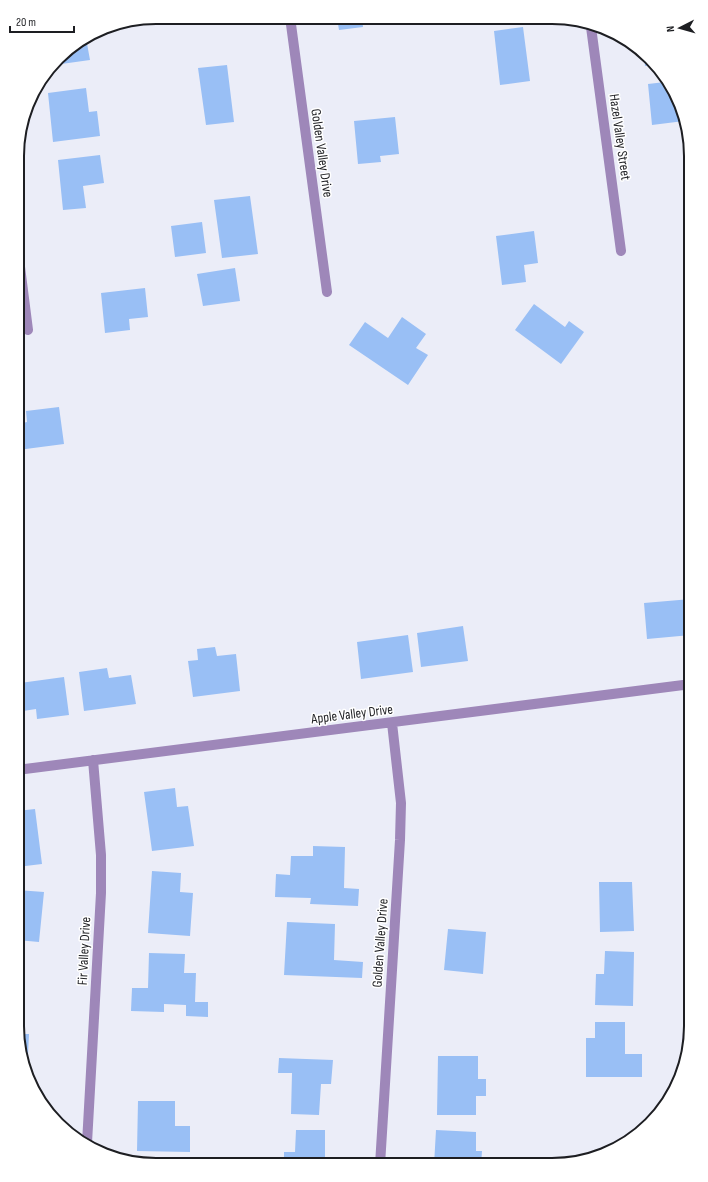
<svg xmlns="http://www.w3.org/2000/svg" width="708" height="1182" font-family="'Sofia Sans Condensed',sans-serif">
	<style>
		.building { fill: #99bff5 }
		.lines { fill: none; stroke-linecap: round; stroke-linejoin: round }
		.minor { stroke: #9e87b9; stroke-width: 10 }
		.labels { text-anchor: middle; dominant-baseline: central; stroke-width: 3; stroke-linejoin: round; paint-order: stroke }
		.street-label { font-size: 14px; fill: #1d1e22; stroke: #fff }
		.rim { fill: none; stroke: #1d1e22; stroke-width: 2 }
	</style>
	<rect width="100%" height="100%" fill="#ebedf8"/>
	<path class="building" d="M337 18H362L363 27 339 30Z
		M523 27 530 81 500 85 494 31Z
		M86 38 90 60 54 65 64 52Z
		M644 55 652 65 645 66Z
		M227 65 234 122 206 125 198 68Z
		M665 82 681 103 684 121 652 125 648 84Z
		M86 88 89 112 97 111 100 136 53 142 48 93Z
		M395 117 399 154 380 156 381 162 358 164 354 121Z
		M100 155 104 183 83 186 86 208 63 210 58 160Z
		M250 196 258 254 222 258 214 200Z
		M691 211V241H690L686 212Z
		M202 222 206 253 175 257 171 226Z
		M534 231 538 263 524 265 526 282 502 285 496 236Z
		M235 268 240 301 203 306 197 274Z
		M145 288 148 317 129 319 130 330 105 333 101 293Z
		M534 304 565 327 569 321 584 332 561 364 515 330Z
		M402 317 426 334 416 348 428 355 408 385 349 345 365 322 388 338Z
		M59 407 64 444 18 450V424L27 422 26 411Z
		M691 599V635L647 639 644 603Z
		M463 626 468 661 421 667 417 633Z
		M408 635 413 672 361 679 357 642Z
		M215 647 217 656 236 654 240 691 193 697 188 661 198 660 197 649Z
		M107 668 109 678 131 675 136 704 84 711 79 672Z
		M64 677 69 715 37 719 36 709 23 711 20 683Z
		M175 788 177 807 188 806 194 846 152 851 144 792Z
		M35 809 42 864 17 867V811Z
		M313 846 345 847 344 888 359 889 358 906 310 904 311 898 275 897 276 874 290 875 291 856H313Z
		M152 871 181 873 180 892 193 893 190 936 148 933Z
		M599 882H632L634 931 600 932Z
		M17 890 44 892 39 942 17 940Z
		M287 922 335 924 334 960 363 962 362 978 284 975Z
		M448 929 486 932 483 974 444 970Z
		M605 951 634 952 633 1006 595 1005 596 974H604Z
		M149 953 185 954 184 973H196L195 1002H208V1017L186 1016V1005L164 1004V1012L131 1011 132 988H148Z
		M595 1022H625V1054H642V1077H586V1038H595Z
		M19 1034H29L27 1075Z
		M438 1056H478V1079H486V1096H476V1115H437Z
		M279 1058 333 1060 331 1084H321L319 1115 291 1114 292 1073H278Z
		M138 1101H175V1126H190V1152L137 1151Z
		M296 1130H325V1164H284V1152H295Z
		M436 1130 476 1132V1151H482L481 1165H434Z"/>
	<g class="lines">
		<path class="minor" d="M290 17 327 292
			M591 27 621 251
			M18 251 28 330
			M688 684 691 709
			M17 770 691 684
			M686 1059 691 991
			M87 1143 101 893V855L93 760
			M380 1165 400 840 401 803 392 723"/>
	</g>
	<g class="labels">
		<g class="street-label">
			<text transform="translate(620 137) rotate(82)">Hazel Valley Street</text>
			<text transform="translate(322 153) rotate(82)">Golden Valley Drive</text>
			<text transform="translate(352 714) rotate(-7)">Apple Valley Drive</text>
			<text transform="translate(380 943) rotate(-86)">Golden Valley Drive</text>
			<text transform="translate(84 951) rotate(-87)">Fir Valley Drive</text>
		</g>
	</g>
	<path d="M0 0H708V1182H0ZM156 24H552A132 132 0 0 1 684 156V1026A132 132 0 0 1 552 1158H156A132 132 0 0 1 24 1026V156A132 132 0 0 1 156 24Z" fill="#fff" fill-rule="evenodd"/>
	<path class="rim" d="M156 24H552A132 132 0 0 1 684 156V1026A132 132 0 0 1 552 1158H156A132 132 0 0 1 24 1026V156A132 132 0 0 1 156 24Z"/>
	<g transform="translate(680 28) rotate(264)" stroke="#ffffff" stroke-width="3" paint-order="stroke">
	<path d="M0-3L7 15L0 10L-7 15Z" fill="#1d1e22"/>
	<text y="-6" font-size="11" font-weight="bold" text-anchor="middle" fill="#1d1e22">N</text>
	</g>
	<path d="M10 26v6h64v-6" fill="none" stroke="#1d1e22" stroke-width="2"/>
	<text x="16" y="26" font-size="12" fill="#1d1e22" stroke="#ffffff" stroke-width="3" paint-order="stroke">20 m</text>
</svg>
